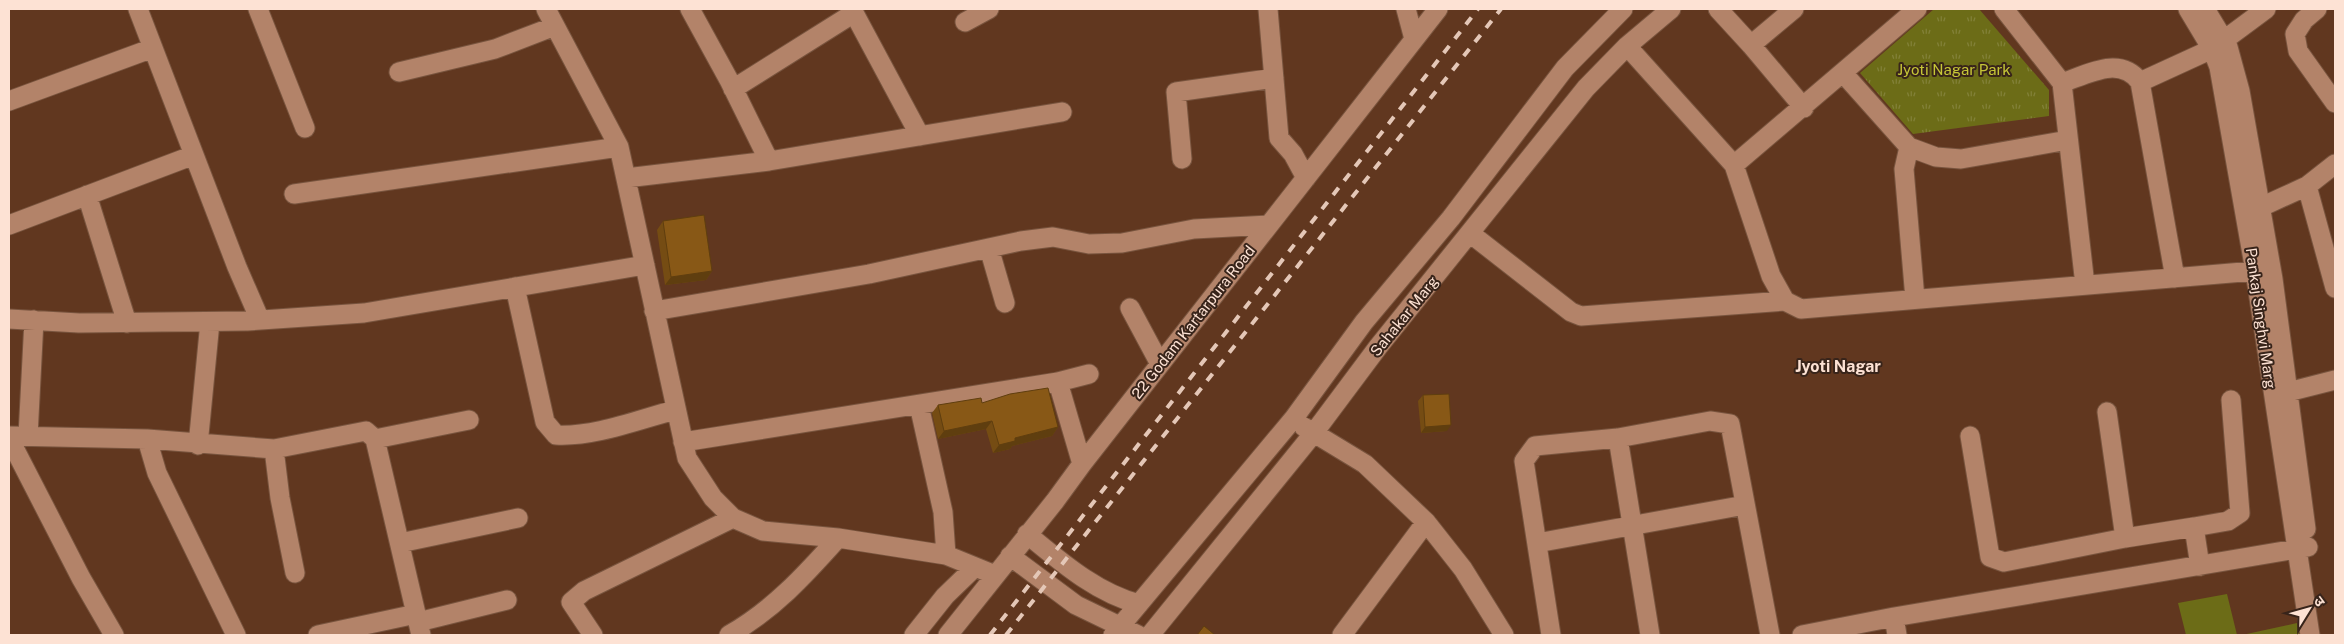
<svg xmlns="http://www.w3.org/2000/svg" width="2344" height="644" font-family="'Public Sans','Noto Sans Devanagari',sans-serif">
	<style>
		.grass { fill: #6c6c17 }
		.park { fill: url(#park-tufts) }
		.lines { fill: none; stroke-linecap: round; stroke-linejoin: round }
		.minor-casing { stroke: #78543e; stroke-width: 21 }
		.minor { stroke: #b38369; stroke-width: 19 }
		.rail { stroke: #e4c7b7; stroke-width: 4; stroke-dasharray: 9 9; stroke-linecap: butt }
		.wall { fill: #754c13 }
		.shaded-wall { fill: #5f3e0f }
		.building { fill: #885816; stroke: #5f3e0f }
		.labels { text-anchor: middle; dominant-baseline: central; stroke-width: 4; stroke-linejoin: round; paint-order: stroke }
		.park-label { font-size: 15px; fill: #c6c637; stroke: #38241a }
		.street-label { font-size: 15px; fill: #fde2d4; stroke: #38241a }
		.neighbourhood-label { font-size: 16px; font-weight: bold; fill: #fde2d4; stroke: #38241a }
	</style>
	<defs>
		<pattern id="park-tufts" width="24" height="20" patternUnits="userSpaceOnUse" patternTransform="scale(1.25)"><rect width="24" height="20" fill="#6c6c17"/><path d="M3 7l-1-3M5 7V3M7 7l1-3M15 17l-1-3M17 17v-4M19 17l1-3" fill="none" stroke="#828138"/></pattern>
	</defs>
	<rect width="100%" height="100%" fill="#61371f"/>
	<path class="grass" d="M2227 594 2237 635H2186L2178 603Z
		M2297 623 2299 635H2242Z"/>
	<path class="park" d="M1934 9H1979L2049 90V116L1913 134 1860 73Z"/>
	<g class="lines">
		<g class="minor-casing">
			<path id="minor" d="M138 9 237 267 260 320
				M258 9 305 128
				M546 9 619 147 687 458 713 498 733 518 763 531 838 538 946 555 995 575
				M1268 9 1279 138 1293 154 1306 178
				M1406 9 1414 39
				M1718 9 1751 45 1804 108
				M2004 9 2062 83 2085 285
				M2188 9 2212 49 2219 67 2255 271 2310 635
				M2205 9 2228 47 2240 91 2273 279 2306 529
				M2317 9 2304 20 2295 34 2298 51 2335 103
				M965 22 989 9
				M1751 45 1794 9
				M1627 46 1734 165 1771 276 1785 301 1801 309 2255 271
				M399 72 495 49 555 26
				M1843 73 1909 147 1936 157 1961 159 2068 140
				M2062 83C2088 74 2120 55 2140 82
				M733 89 854 13 920 136
				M9 101 153 48
				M1909 147 1904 169 1915 299
				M1182 159 1176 92 1274 78
				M769 161 1062 112
				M2335 164 2307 186 2335 288
				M1734 165 1917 9
				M626 178 769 161 730 82 690 9
				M294 194 619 147
				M87 195 127 323
				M2261 207 2307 186
				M9 225 194 155
				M1471 234 1571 312 1581 316 1785 301
				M989 248 1005 303
				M2175 278 2140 82 2212 49 2266 9
				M515 287 545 422 556 435C595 437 637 420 675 410
				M1130 308 1160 364
				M654 311 869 274 1021 241 1053 237 1089 244 1122 243 1194 229 1269 225
				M9 319 79 323 247 321 364 313 645 265
				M1058 382 1089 374
				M2276 395 2335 380
				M919 405 943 512 946 555
				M2107 412 2125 538
				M1304 427 1365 464 1426 522 1463 569 1504 635
				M9 436 147 439 274 449 366 431 375 439 421 635
				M28 436 34 320
				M1970 436 1990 557 2004 562 2125 538 2194 527 2200 566
				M9 438 81 578 114 635
				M1618 438 1650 635
				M147 439 157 473 236 635
				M375 439 469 420
				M683 442 1058 382 1082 464
				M198 445 210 322
				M274 449 280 498 295 573
				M2194 527 2228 521 2240 513 2231 400
				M1027 534C1060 561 1096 593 1139 604
				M400 543 518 518
				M1537 543 1745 505
				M1010 556 1076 605 1138 635
				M1894 617 1897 635
				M418 622 507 600
				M318 635 416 614
				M593 635 571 602 584 591 733 518
				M729 635C773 610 805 575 838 538
				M914 635 945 596 974 568
				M948 635 1055 501 1082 464 1438 9
				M1113 635 1294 418 1364 322 1451 218 1565 68 1623 9
				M1150 635 1313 434 1378 347 1586 88 1627 46 1671 9
				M1342 635 1426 522
				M1551 635 1524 461 1535 446 1618 438 1710 421 1730 424 1770 635
				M1802 635 1894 617 2308 547"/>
		</g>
		<use href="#minor" class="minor"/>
		<path class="rail" d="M990 635 1478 9
			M1006 635 1501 9"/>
	</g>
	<path class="wall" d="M663 221 712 271 706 280 665 285 657 230Z
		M1423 395 1447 431 1421 433 1418 401Z
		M982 403 1058 427 1052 436 1012 446 1010 449 993 453 986 429 938 439 932 413 938 405Z"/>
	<path class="shaded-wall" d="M712 271 706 280 665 285 671 277Z
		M992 421 986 429 938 439 944 431Z
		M1451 425 1447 431 1421 433 1425 427Z
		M1058 427 1052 436 1012 446 1010 449 993 453 999 445 1015 438Z"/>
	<path class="building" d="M704 215 712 271 671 277 663 221Z
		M1048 388 1058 427 1015 438V441L999 445 992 421 944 431 938 405 981 398 982 403 1010 394Z
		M1449 394 1451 425 1425 427 1423 395Z
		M1204 626 1215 635H1197Z"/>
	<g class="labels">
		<g class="park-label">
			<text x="1954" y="69">Jyoti Nagar Park</text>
		</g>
		<g class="street-label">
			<text transform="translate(1404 316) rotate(-51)">Sahakar Marg</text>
			<text transform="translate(2261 318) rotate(82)">Pankaj Singhvi Marg</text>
			<text transform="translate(1193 322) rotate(-52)">22 Godam Kartarpura Road</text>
		</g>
		<g class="neighbourhood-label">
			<text x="1838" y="366">Jyoti Nagar</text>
		</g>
	</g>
	<rect width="2344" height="644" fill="none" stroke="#fde2d4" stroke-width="20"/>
	<g transform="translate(2309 609) rotate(53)" stroke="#38241a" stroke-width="4" paint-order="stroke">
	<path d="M0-4L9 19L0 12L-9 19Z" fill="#fde2d4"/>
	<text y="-8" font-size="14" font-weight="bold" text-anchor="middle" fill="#fde2d4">उ</text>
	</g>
</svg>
